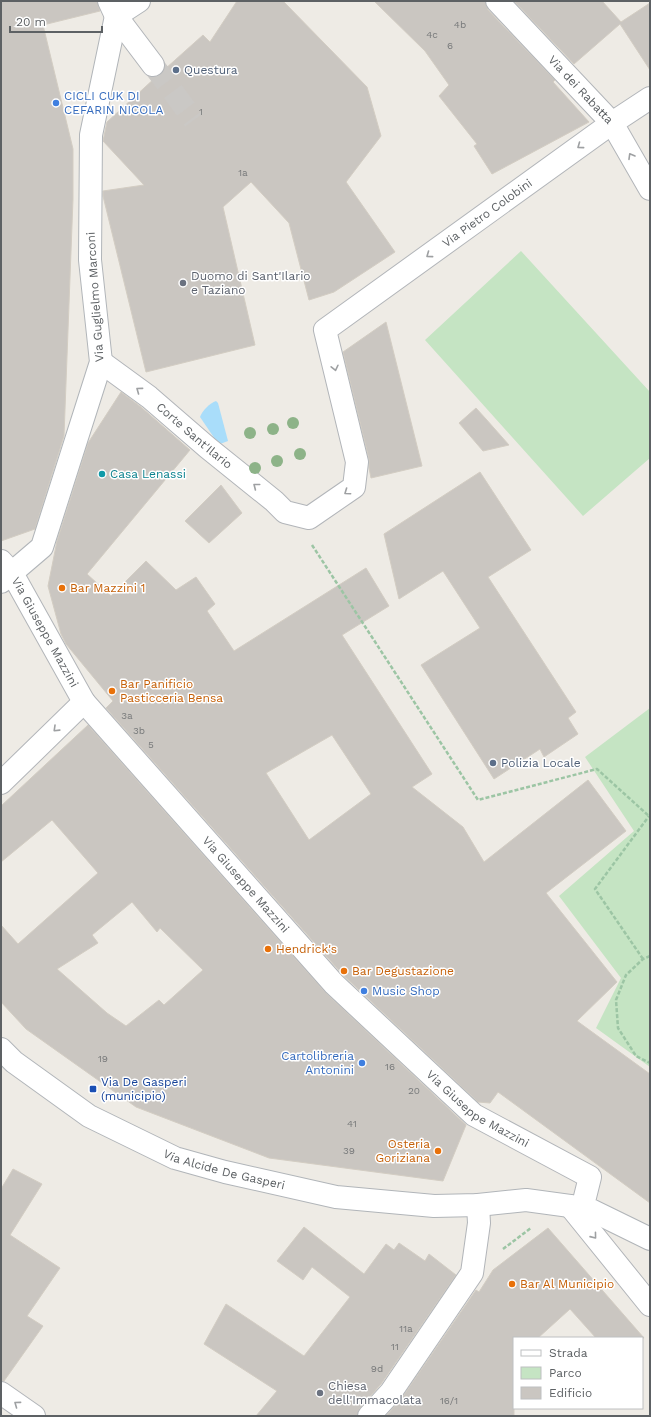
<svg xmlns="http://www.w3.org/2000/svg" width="651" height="1417" font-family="'Work Sans',sans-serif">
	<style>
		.green { fill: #c5e4c3 }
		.water { fill: #a9ddfa }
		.building { fill: #cac6c1; stroke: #d3cdc3; fill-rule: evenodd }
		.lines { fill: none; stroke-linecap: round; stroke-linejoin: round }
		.street-tunnel { stroke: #cac8c5; stroke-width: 22; stroke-dasharray: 22 11; stroke-linecap: butt }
		.street-casing { stroke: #b2b5b9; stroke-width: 24 }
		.secondary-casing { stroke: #b1b5b9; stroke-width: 24 }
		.path { stroke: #9cc5a4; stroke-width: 2.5; stroke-dasharray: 4 2; stroke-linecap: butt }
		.street { stroke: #fff; stroke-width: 22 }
		.secondary { stroke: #fff; stroke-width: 22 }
		.tree { fill: #8db388 }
		.oneway { stroke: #9ea0a2 }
		.service-dot { fill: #5c6f8a; stroke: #fff; stroke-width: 1.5 }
		.shop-dot { fill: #3f7fe0; stroke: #fff; stroke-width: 1.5 }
		.worship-dot { fill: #6b7280; stroke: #fff; stroke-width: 1.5 }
		.culture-dot { fill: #0f9aa8; stroke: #fff; stroke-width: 1.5 }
		.food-dot { fill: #e8710a; stroke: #fff; stroke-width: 1.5 }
		.transit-dot { fill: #1a4fb4; stroke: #fff; stroke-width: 1.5 }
		.labels { text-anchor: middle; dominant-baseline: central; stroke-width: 3; stroke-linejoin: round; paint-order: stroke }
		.number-label { font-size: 10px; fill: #787a7b }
		.service-label { font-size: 12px; fill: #4e5e75; stroke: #fff; text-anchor: start }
		.street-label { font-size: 12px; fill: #5d6164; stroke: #fff }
		.shop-label { font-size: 12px; fill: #366cbe; stroke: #fff; text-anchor: start }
		.worship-label { font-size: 12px; fill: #5b616d; stroke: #fff; text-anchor: start }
		.culture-label { font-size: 12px; fill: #0d838f; stroke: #fff; text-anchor: start }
		.food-label { font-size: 12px; fill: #c56008; stroke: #fff; text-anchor: start }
		.transit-label { font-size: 12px; fill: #164399; stroke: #fff; text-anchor: start }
	</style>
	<rect width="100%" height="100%" fill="#eeebe5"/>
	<path class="green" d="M521 251 650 392V458L583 516 425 340Z
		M650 708V1067L596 1028 621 978 559 896 634 831 585 757Z"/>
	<path class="water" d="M216 401 218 403 228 441 220 444 217 442 200 417C202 411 210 403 216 401Z"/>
	<path class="building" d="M1 1H97L100 11 43 25 73 149V199L64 436 35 529 1 541Z
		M237 1H283L367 87 381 136 346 182 395 252 334 292 309 300 289 223 251 182 223 207 255 345 146 372 103 196V191L144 185 103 141 107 122 156 77 161 75 165 69 203 35 210 42Z
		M374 1H485L488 10 555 80 553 82 589 122 492 174 474 146 477 144 439 96 449 85 425 51Z
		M514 1H602L621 22 650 3V70L620 24 574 64Z
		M386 322 422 466 371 478 369 468V459L343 352Z
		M121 392 141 407 190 450 87 574 111 596 146 561 176 590 196 577 215 604 207 611 234 651 366 568 389 606 342 635 432 774 412 787 463 827 484 862 588 780 626 831 546 893 617 982 577 1021 650 1074V1203L498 1092 490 1103 478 1102 343 975 106 708 113 701 66 644 61 634 48 586 57 541 88 443ZM332 735 371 794 309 840 266 773Z
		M476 408 486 419 509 445 483 451 459 423Z
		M480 472 531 550 488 577 576 712 568 718 578 734 544 757 540 749 494 779 421 665 480 628 443 571 399 599 384 534Z
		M221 485 242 513 209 543 185 521Z
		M88 725 325 992 466 1125 443 1181 269 1158 136 1107 26 1029 1 1002V925L18 944 98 873 52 820 1 862V806ZM132 902 157 932 160 928 203 970 164 1005 159 1000 126 1026 107 1013 57 969 98 943 92 935Z
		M13 1169 42 1184 10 1235 60 1268 27 1316 43 1326 4 1381H1V1189Z
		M304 1227 364 1274 386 1244 394 1250 399 1243 425 1261 429 1254 456 1275 381 1384 360 1408 357 1416H256L277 1391 204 1344 226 1304 304 1356 350 1297 312 1267 303 1280 277 1261Z
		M548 1228 644 1338H596L570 1309 538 1338H514V1416H386L401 1399 476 1290 479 1292 493 1270Z"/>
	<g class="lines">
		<path class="street-tunnel" d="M153 65 194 120"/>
		<g class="street-casing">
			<g id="street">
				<path d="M109 1 116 16 153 65"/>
				<path id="s1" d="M497 1 612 123 650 189"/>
				<path id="s2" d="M101 362 149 397 208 448 274 501 285 512 309 518 354 487 357 462 325 330 612 123 650 98"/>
				<path id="s3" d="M1 561 12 573 84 702 334 984 474 1115 590 1177 582 1209"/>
				<path d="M1 783 84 702"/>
				<path d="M570 1206 650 1305"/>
				<path d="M1 1393 34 1416"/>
				<path d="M369 1416 391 1392 472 1273 479 1223 478 1205"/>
			</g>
		</g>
		<g class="secondary-casing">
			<g id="secondary">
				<path d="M1 582 42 547 101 362 90 260 91 135 116 16 139 1"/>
				<path id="s4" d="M1 1049 14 1062 89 1116 175 1158 225 1172 336 1197 434 1206 478 1205 526 1200 570 1206 593 1211 650 1239"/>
			</g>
		</g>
		<path class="path" d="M312 545 478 800 597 769 650 817
			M650 956 643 959 626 975 616 1000 618 1028 636 1056 650 1063
			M643 959 595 889 649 816
			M503 1249 531 1228"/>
		<use href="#street" class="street"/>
		<use href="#secondary" class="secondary"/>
	</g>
	<g class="tree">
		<circle cx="293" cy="423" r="6"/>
		<circle cx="273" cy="429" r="6"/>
		<circle cx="250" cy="433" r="6"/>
		<circle cx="300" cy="454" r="6"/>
		<circle cx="277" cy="461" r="6"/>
		<circle cx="255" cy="468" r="6"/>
	</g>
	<defs><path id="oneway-chevron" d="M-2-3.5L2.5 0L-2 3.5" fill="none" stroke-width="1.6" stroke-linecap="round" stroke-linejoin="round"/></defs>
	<g class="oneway">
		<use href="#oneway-chevron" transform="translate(580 146) rotate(144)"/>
		<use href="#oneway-chevron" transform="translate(631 156) rotate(-120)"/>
		<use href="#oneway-chevron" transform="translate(429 255) rotate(144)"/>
		<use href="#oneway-chevron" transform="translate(335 368) rotate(77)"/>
		<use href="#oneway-chevron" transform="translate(139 390) rotate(-144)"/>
		<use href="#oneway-chevron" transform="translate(256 486) rotate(-142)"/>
		<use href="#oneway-chevron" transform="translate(347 492) rotate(145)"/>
		<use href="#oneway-chevron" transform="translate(56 729) rotate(136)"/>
		<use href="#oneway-chevron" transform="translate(594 1236) rotate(51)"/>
		<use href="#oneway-chevron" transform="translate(17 1404) rotate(-144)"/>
	</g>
	<g class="service-dot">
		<circle cx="176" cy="70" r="4"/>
		<circle cx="493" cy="763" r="4"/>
	</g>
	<g class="shop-dot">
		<circle cx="56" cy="103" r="4"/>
		<circle cx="364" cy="991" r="4"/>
		<circle cx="362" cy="1063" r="4"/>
	</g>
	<g class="worship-dot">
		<circle cx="183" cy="283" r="4"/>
		<circle cx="320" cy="1393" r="4"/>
	</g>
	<circle class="culture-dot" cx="102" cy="474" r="4"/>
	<g class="food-dot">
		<circle cx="62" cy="588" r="4"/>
		<circle cx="112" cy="691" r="4"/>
		<circle cx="268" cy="949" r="4"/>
		<circle cx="344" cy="971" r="4"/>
		<circle cx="438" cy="1151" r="4"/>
		<circle cx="512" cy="1284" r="4"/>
	</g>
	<rect class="transit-dot" x="89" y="1085" width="8" height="8" rx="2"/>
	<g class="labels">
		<g class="number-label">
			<text x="460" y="24">4b</text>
			<text x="432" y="34">4c</text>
			<text x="450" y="45">6</text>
			<text x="201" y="111">1</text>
			<text x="243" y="172">1a</text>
			<text x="127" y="715">3a</text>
			<text x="139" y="730">3b</text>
			<text x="151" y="744">5</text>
			<text x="103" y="1058">19</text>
			<text x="390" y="1066">16</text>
			<text x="414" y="1090">20</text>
			<text x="352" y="1123">41</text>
			<text x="349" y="1150">39</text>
			<text x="406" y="1328">11a</text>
			<text x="395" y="1346">11</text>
			<text x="377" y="1368">9d</text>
			<text x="449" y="1400">16/1</text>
		</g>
		<g class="service-label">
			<text x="184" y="70">Questura</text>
			<text x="501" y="763">Polizia Locale</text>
		</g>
		<g class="street-label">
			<text stroke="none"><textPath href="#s1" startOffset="122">Via dei Rabatta</textPath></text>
			<text stroke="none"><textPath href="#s2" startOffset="678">Via Pietro Colobini</textPath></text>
			<text transform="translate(95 297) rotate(-94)">Via Guglielmo Marconi</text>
			<text stroke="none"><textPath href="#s2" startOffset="119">Corte Sant'Ilario</textPath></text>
			<text stroke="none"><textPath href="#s3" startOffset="84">Via Giuseppe Mazzini</textPath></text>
			<text stroke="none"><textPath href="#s3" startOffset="408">Via Giuseppe Mazzini</textPath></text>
			<text stroke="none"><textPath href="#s3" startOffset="732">Via Giuseppe Mazzini</textPath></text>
			<text stroke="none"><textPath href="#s4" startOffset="257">Via Alcide De Gasperi</textPath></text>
		</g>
		<g class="shop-label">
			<text x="64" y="96">CICLI CUK DI<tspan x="64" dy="14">CEFARIN NICOLA</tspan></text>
			<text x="372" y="991">Music Shop</text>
			<text x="354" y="1056" text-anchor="end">Cartolibreria<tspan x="354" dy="14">Antonini</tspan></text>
		</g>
		<g class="worship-label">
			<text x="191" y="276">Duomo di Sant'Ilario<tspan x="191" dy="14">e Taziano</tspan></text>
			<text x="328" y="1386">Chiesa<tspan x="328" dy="14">dell'Immacolata</tspan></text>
		</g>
		<g class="culture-label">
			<text x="110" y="474">Casa Lenassi</text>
		</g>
		<g class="food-label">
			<text x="70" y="588">Bar Mazzini 1</text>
			<text x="120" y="684">Bar Panificio<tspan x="120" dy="14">Pasticceria Bensa</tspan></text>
			<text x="276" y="949">Hendrick's</text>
			<text x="352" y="971">Bar Degustazione</text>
			<text x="430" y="1144" text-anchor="end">Osteria<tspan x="430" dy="14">Goriziana</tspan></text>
			<text x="520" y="1284">Bar Al Municipio</text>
		</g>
		<g class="transit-label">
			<text x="101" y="1082">Via De Gasperi<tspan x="101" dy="14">(municipio)</tspan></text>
		</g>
	</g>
	<rect width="651" height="1417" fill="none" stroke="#5d6164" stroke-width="4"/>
	<rect x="513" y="1337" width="130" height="72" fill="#ffffff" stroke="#bec0c1"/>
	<rect x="521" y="1350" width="20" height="6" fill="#ffffff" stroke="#bec0c1"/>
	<text x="549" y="1357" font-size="12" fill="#5d6164">Strada</text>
	<rect x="521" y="1367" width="20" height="12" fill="#c5e4c3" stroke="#bec0c1"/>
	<text x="549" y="1377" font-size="12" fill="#5d6164">Parco</text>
	<rect x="521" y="1387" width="20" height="12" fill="#cac6c1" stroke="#bec0c1"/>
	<text x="549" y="1397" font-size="12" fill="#5d6164">Edificio</text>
	<path d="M10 26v6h92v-6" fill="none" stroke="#5d6164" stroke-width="2"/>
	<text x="16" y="26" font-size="12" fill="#5d6164" stroke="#ffffff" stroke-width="3" paint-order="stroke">20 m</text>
</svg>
